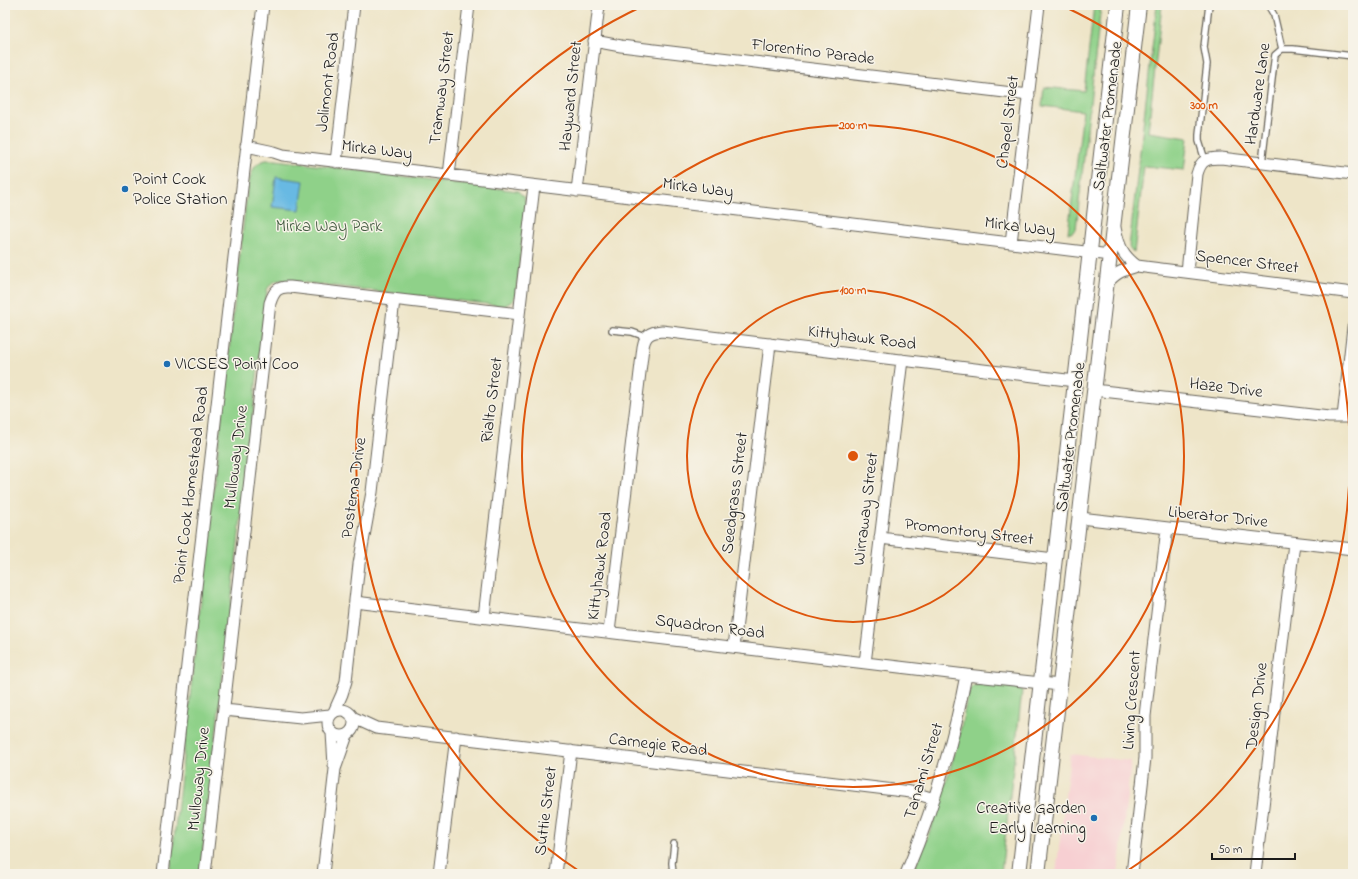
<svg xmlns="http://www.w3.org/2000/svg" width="1358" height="879" font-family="'Indie Flower',sans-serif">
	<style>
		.built { fill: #f7cfd2 }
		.green { fill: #8fd189; stroke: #567652 }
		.water { fill: #68b9e3; stroke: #426a80 }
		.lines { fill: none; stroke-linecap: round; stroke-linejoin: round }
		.service-casing { stroke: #666258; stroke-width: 8 }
		.minor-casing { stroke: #666258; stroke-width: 13 }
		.tertiary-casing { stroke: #666258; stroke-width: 16 }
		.service { stroke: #fff; stroke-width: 5.5 }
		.minor { stroke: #fff; stroke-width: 11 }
		.tertiary { stroke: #fff; stroke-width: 14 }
		.ring { fill: none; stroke: #de560d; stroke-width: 2 }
		.poi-dot { fill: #1f6fb2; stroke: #f7f3e8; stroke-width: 1.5 }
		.labels { text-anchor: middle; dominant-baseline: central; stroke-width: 3; stroke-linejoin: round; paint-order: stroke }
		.street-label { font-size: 17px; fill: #1c1c1c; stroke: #f7f3e8 }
		.poi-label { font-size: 17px; fill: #1c1c1c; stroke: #f7f3e8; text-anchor: start }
		.park-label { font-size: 17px; fill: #445b42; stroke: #f7f3e8 }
		.centre { fill: #de560d; stroke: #f7f3e8; stroke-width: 2 }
		.ring-label { font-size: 12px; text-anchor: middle; font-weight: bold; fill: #de560d; stroke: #f7f3e8; stroke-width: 3; stroke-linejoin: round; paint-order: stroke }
	</style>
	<rect width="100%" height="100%" fill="#f7f3e8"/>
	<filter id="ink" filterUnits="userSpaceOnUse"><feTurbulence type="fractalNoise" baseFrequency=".025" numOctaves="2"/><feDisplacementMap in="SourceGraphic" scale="8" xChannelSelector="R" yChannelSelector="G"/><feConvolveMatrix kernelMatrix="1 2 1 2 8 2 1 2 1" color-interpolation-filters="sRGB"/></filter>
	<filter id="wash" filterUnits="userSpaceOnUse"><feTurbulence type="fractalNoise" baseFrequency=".012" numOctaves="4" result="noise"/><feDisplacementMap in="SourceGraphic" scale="16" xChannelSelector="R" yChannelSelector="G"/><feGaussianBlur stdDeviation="0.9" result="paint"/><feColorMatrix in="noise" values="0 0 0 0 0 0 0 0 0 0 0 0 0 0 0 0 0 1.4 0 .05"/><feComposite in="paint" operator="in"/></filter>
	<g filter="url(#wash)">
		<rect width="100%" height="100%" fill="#eee5c8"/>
		<path class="built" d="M1070 754 1131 761 1118 874H1056Z"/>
		<path class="green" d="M1094 5H1101L1076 229 1071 233H1068L1083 111 1042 106 1044 87 1084 91Z
			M1157 5H1162L1148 132 1188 138 1184 170 1144 166 1134 253 1129 247Z
			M266 160H276L518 191 524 197 526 205 516 293 513 301 504 306 282 280C275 280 270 284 267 290L200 874H170L247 192C250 179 251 163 266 160Z
			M981 683 1018 688H1021L1022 691 1001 874H912L931 828 946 783 958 741 968 694 972 687Z"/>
		<path class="water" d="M276 177 304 181 300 210 272 207Z"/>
	</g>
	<g filter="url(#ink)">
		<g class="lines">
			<g class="service-casing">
				<path id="service" d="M1282 49H1293L1353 56
					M1205 160 1199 141V135L1207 64 1204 47 1209 5
					M1262 163 1274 62 1275 55 1282 49 1274 15 1268 5
					M612 330 632 332 646 337
					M673 874 672 863 674 844"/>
			</g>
			<g class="minor-casing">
				<path id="minor" d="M594 41 621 46 1029 95
					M246 146 274 152 283 155 1110 255
					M336 162 354 5
					M449 175 469 5
					M577 191 599 5
					M1115 228C1119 246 1122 255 1137 266
					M1011 243 1039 5
					M1187 272 1197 174C1201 160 1206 158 1221 158L1353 174
					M1107 283C1118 271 1122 271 1137 266L1353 293
					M1094 390 1329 417H1353
					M1343 417 1353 327
					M1080 518 1353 549
					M880 538 1054 559
					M355 602 966 675 1060 685
					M484 617 534 186
					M609 632 643 347C645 335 650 332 662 331L1075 381
					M734 647 770 344
					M865 663 902 360
					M328 723a13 13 0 1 1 26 0a13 13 0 1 1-26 0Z
					M224 710 301 718 330 715
					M334 712 342 694 346 681 359 564 372 492 394 300
					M352 717 376 728 911 792 934 799
					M332 733 334 765
					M163 874 263 5
					M205 874 270 303C274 291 278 286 290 287L519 314
					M323 874 335 769 347 735
					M439 874 456 737
					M556 874 571 751
					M906 874C933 809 953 745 966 675
					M1132 874 1145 758V716L1167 528
					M1255 874 1294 543"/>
			</g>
			<g class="tertiary-casing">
				<path id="tertiary" d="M1019 874 1118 5
					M1038 874 1139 5"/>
			</g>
			<use href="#service" class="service"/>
			<use href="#minor" class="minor"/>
			<use href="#tertiary" class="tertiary"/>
		</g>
	</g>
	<g class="ring">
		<circle cx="853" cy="456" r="166"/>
		<circle cx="853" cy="456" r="331"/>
		<path d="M582 873A497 497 0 0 1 643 6M1063 6A497 497 0 0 1 1124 873"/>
	</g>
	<g class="poi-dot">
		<circle cx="125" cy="189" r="4"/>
		<circle cx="167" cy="364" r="4"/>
		<circle cx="1094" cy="818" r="4"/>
	</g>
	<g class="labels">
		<g class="street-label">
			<text transform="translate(813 52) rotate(7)">Florentino Parade</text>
			<text transform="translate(328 82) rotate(-83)">Jolimont Road</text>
			<text transform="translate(442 88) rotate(-83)">Tramway Street</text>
			<text transform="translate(1258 94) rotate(-82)">Hardware Lane</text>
			<text transform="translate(571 96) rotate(-84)">Hayward Street</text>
			<text transform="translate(1108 116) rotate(-83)">Saltwater Promenade</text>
			<text transform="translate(1008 122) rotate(-83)">Chapel Street</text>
			<text transform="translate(377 150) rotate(7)">Mirka Way</text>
			<text transform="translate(698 188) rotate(7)">Mirka Way</text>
			<text transform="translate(1020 227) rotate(7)">Mirka Way</text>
			<text transform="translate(1247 262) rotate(7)">Spencer Street</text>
			<text transform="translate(862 338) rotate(7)">Kittyhawk Road</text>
			<text transform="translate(1226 388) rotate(7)">Haze Drive</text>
			<text transform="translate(492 400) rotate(-83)">Rialto Street</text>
			<text transform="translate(1071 437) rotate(-83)">Saltwater Promenade</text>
			<text transform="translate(236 457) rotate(-83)">Mulloway Drive</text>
			<text transform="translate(191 485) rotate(-83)">Point Cook Homestead Road</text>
			<text transform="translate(354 488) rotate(-82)">Postema Drive</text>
			<text transform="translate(735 493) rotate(-83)">Seedgrass Street</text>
			<text transform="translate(866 509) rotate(-83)">Wirraway Street</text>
			<text transform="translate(1218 517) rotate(6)">Liberator Drive</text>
			<text transform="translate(969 532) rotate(7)">Promontory Street</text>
			<text transform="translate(600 566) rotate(-83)">Kittyhawk Road</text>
			<text transform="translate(710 627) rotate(7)">Squadron Road</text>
			<text transform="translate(1132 700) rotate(-86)">Living Crescent</text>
			<text transform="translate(1257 706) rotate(-83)">Design Drive</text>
			<text transform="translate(658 745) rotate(7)">Carnegie Road</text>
			<text transform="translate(924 771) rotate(-73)">Tanami Street</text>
			<text transform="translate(199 779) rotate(-84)">Mulloway Drive</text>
			<text transform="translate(546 811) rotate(-83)">Suttie Street</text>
		</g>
		<g class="poi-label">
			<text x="133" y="179">Point Cook<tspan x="133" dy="20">Police Station</tspan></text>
			<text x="175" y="364">VICSES Point Coo</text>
			<text x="1086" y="808" text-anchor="end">Creative Garden<tspan x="1086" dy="20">Early Learning</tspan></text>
		</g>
		<g class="park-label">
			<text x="329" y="226">Mirka Way Park</text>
		</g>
	</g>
	<circle cx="853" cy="456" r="6" class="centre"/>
	<g class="ring-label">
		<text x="1204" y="109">300 m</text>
		<text x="853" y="129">200 m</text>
		<text x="853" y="294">100 m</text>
	</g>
	<rect width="1358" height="879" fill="none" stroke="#f7f3e8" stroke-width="20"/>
	<path d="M1212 853v6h83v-6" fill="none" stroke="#1c1c1c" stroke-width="2"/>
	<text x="1218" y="853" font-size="12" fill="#1c1c1c" stroke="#f7f3e8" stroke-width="3" paint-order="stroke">50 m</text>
</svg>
